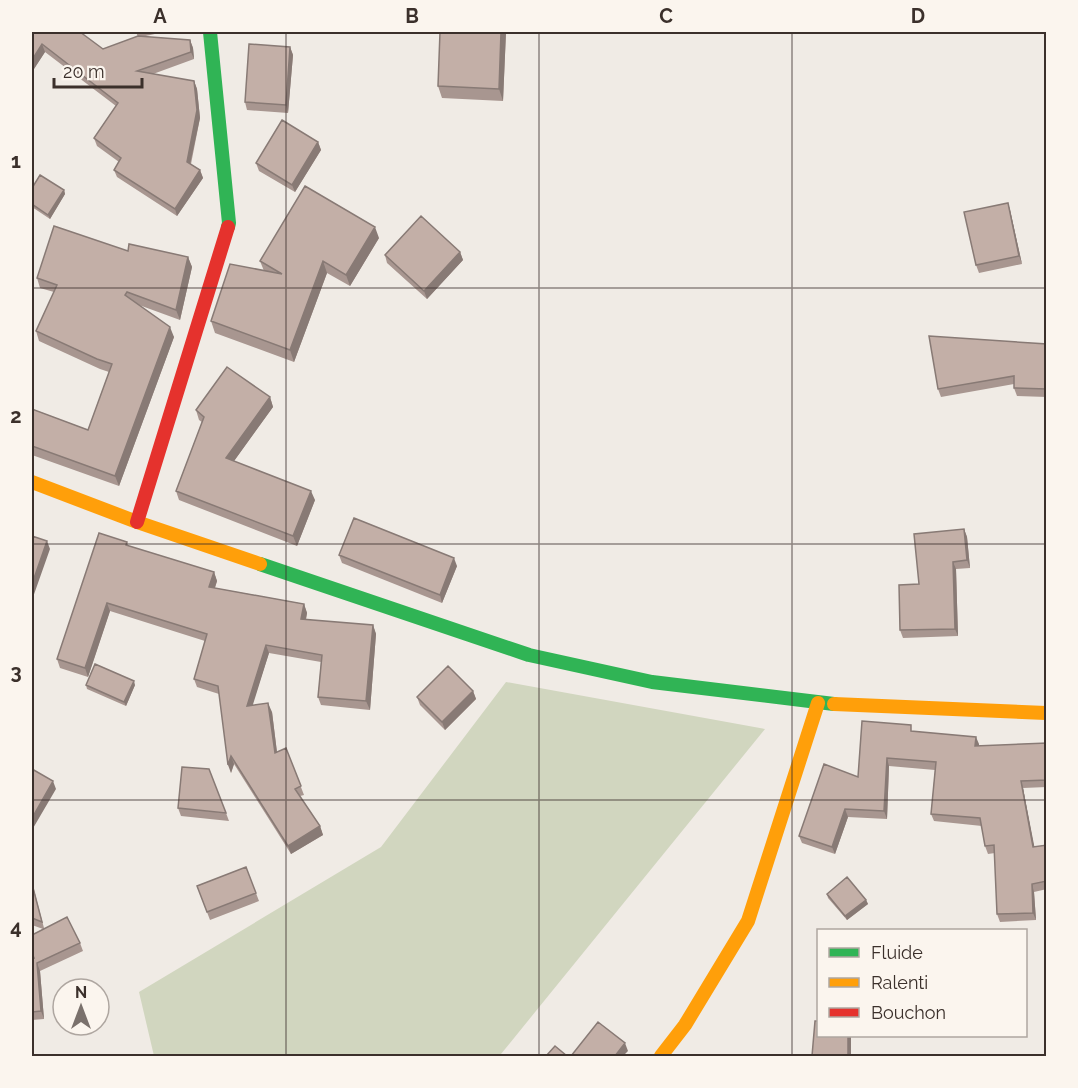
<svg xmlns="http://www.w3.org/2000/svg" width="1078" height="1088" font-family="Raleway,sans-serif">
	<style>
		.green { fill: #d1d6bf }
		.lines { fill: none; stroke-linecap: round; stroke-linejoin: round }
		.fast { stroke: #30b455; stroke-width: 14 }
		.slow { stroke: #ff9f0a; stroke-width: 14 }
		.jam { stroke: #e5322d; stroke-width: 14 }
		.wall { fill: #a89690 }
		.shaded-wall { fill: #887a75 }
		.building { fill: #c3afa7; stroke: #887a75; stroke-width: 1.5 }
		.grid { fill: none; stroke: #3b302b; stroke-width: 1.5; stroke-opacity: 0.55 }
		.neatline { fill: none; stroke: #3b302b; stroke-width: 2 }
		.grid-label { font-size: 20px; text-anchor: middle; font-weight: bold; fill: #3b302b }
	</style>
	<rect width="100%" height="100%" fill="#f0ebe5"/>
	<path class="green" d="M506 682 765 729 501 1054 497 1056H154L139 992 381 847Z"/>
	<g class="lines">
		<path class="fast" d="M210 32 229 223 228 227
			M260 564 529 655 652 682 834 704"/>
		<path class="slow" d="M32 482 137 522 260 564
			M834 704 1046 713
			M661 1056 685 1025 748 921 818 703"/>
		<path class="jam" d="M137 522 228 227"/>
	</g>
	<path class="wall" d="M32 32 103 49 138 37 136 32H164L141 37 190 40 193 48 194 59 153 74 194 81 197 89 200 118 191 164 200 170 203 178 177 216 117 177 114 170 119 162 97 146 94 138 116 106 45 52 32 72Z
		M506 32 503 101 442 98 438 86Z
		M290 47 293 55 288 113 247 110 245 102Z
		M318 142 321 150 295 192 259 171 256 163Z
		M32 188 64 190 65 194 50 219 32 207Z
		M1008 203 1010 210 1022 264 979 273 976 265Z
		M379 238 350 286 327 273 294 362 215 333 211 321 264 271 260 261Z
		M128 251 188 257 192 267 180 320 139 305 174 337 119 486 32 455V409L88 430 109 372 100 369 39 341 36 331 54 292 40 288 37 278Z
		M460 252 463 260 427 299 387 263 385 255Z
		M1047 344V397L1017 396 1014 388V384L941 397 938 389Z
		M270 397 273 407 234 461 315 500 297 546 179 500 176 491 202 422 199 420 196 410Z
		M964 529 967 537 970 568 956 569 958 636 903 638 900 630 919 584Z
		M127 542 128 546 214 572 217 581 215 588 304 604 307 613 306 620 373 625 376 634 370 710 321 705 318 697 321 662 269 653 252 705 272 712 277 752 286 748 304 795 300 796 320 826 323 835 291 854 234 764 231 773 219 694 197 687 194 679 205 641 110 611 88 677 60 668 57 659Z
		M339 555 457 566 442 603 342 563Z
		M86 685H135L126 706 87 689Z
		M473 691 476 699 445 730 420 705 417 697Z
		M913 731 979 744V746L1047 743V787L1023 788 1034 847 1047 845V889L1034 892 1036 920 1000 922 997 914 995 853 988 854 985 846 982 826 934 821 931 814 935 770 889 766 887 819 848 817 835 854 802 843 799 836 858 777Z
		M178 808 226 813 229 821 181 816Z
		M246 867 259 901 210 920 197 886Z
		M32 882 44 928 80 943 83 951 40 971 44 1019 32 1020V958H33L32 955V935L43 929 32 925Z
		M827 894 866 900 868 904 847 920 828 898Z"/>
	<path class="shaded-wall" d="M501 32H506L503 101 499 89Z
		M190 40 193 48 194 59 191 52Z
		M42 44 45 52 32 72V60Z
		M290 47 293 55 288 113 286 105Z
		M194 81 197 89 200 118 189 169 187 162Z
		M318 142 321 150 295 192 292 185Z
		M200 170 203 178 177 216 175 209Z
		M64 190 65 194 50 219 48 215Z
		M1008 203 1010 210 1022 264 1019 256Z
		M375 227 379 238 350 286 346 275Z
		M460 252 463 260 427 299 424 291Z
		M188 257 192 267 180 320 176 310Z
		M323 261 327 273 294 362 290 350Z
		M170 327 174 337 119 486 115 476Z
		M270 397 273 407 229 468 226 458Z
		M311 491 315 500 297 546 293 536Z
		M964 529 967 537 970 568 967 560Z
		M47 541 50 549 32 600V584Z
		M454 558 457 566 442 603 440 595Z
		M953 562 956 569 958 636 955 629Z
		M214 572 217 581 212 596 209 587Z
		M107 603 110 611 88 677 85 668Z
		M304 604 307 613 304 628 301 619Z
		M373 625 376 634 370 710 366 701Z
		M266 645 269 653 250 714 247 706Z
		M134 681 135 685 126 706 124 702Z
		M473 691 476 699 445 730 442 722Z
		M268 703 272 712 278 761 275 753Z
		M976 737 979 744 978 753 975 746Z
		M231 756 234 764 231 773 228 765Z
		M887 758 889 766 887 819 884 811Z
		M53 781 56 789 32 830V818Z
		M1021 781 1023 788 1036 855 1033 847Z
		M845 809 848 817 835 854 832 847Z
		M320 826 323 835 291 854 288 846Z
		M1032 884 1034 892 1036 920 1033 913Z
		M866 900 868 904 847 920 845 916Z
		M37 963 40 971 44 1019 41 1011Z
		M848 1035H851V1056H848Z
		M625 1043 628 1051 623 1056H615Z"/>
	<path class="building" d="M32 32H80L103 49 138 36 190 40 191 52 137 71 194 81 197 110 187 162 200 170 175 209 114 170 121 158 94 138 118 103 42 44 32 60Z
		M440 32H501L499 89 438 86Z
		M249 44 290 47 286 105 245 102Z
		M282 120 318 142 292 185 256 163Z
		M40 175 64 190 48 215 32 204V188Z
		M305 186 375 227 346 275 323 261 290 350 211 321 230 264 282 274 260 261Z
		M1008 203 1019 256 976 265 964 212Z
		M421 216 460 252 424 291 385 255Z
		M54 226 128 251 129 244 188 257 176 310 127 292 125 295 170 327 115 476 32 446V409L88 430 112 364 97 359 36 331 57 285 37 278Z
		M929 336 1047 344V389L1014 388V376L938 389Z
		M227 367 270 397 226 458 311 491 293 536 176 491 204 417 196 410Z
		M354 518 454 558 440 595 339 555Z
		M964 529 967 560 953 562 955 629 900 630 899 585 919 584 914 534Z
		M99 533 127 542 126 545 214 572 209 587 304 604 301 619 373 625 366 701 318 697 322 655 266 645 247 706 268 703 275 753 286 748 301 786 295 789 320 826 288 846 231 756 228 765 218 686 194 679 207 634 107 603 85 668 57 659Z
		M32 536 47 541 32 584Z
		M95 664 134 681 124 702 86 685Z
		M448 666 473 691 442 722 417 697Z
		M862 721 911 725V731L976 737 975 746 1047 743V780L1021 781 1033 847 1047 845V881L1032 884 1033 913 997 914 994 845 985 846 980 818 931 814 936 762 887 758 884 811 845 809 832 847 799 836 824 764 858 777Z
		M182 767 209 769 226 813 178 808Z
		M32 769 53 781 32 818Z
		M246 867 256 893 207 912 197 886Z
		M847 877 866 900 845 916 827 894Z
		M32 884 42 922 32 918Z
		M67 917 80 943 37 963 41 1011 32 1012V958H34L32 953V935Z
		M815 1021H819V1035H848V1056H812Z
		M598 1022 625 1043 615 1056H571Z
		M555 1046 567 1056H546Z"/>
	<path class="grid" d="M286 32V1056M539 32V1056M792 32V1056M32 288H1046M32 544H1046M32 800H1046"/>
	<rect width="1078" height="1088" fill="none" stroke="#fbf5ee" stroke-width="66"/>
	<rect x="817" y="929" width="210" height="108" fill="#fbf5ee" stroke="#aea6a0" stroke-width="1.5"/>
	<rect x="829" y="948" width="30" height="9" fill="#30b455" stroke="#aea6a0" stroke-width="1.5"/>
	<text x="871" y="959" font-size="18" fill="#3b302b">Fluide</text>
	<rect x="829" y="978" width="30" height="9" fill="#ff9f0a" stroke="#aea6a0" stroke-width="1.5"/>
	<text x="871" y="989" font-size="18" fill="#3b302b">Ralenti</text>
	<rect x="829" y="1008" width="30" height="9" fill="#e5322d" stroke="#aea6a0" stroke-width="1.5"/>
	<text x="871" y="1019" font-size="18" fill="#3b302b">Bouchon</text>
	<g transform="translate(81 1007)"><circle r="28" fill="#fbf5ee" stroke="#aea6a0" stroke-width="1.5"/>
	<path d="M0-4.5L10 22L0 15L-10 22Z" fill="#7a716c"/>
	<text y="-9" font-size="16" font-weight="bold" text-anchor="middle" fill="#3b302b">N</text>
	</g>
	<path d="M54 78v9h88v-9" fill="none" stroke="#3b302b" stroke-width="3"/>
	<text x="63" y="78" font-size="18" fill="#3b302b" stroke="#fbf5ee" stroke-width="4.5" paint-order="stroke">20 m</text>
	<rect x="33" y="33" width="1012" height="1022" class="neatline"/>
	<g class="grid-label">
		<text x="160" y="23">A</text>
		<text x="412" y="23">B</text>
		<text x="666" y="23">C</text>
		<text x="918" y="23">D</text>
		<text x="16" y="168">1</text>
		<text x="16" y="423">2</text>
		<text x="16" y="679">3</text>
		<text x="16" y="934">4</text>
	</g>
</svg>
